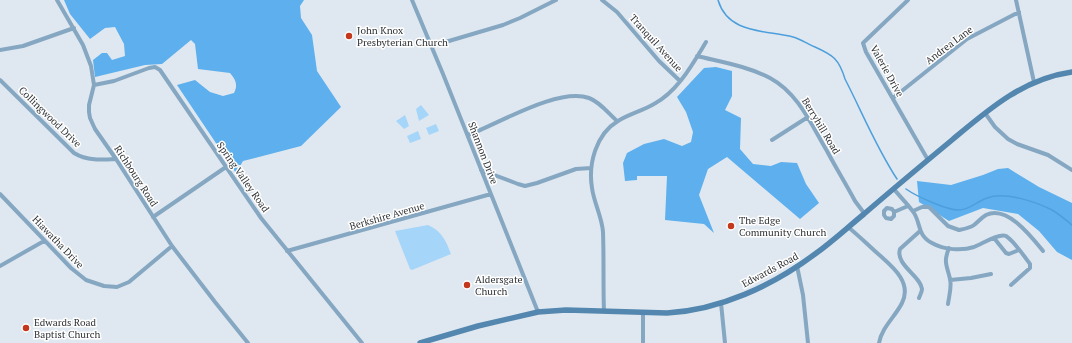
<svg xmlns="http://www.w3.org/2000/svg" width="1072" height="343" font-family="'PT Serif',serif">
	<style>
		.green { fill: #a6d5fa }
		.forest { fill: #5dafed }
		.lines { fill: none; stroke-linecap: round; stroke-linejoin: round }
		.stream { stroke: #4d9fdc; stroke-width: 1.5 }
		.street { stroke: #85a7c2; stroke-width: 4 }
		.secondary { stroke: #5487af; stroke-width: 5.5 }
		.poi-dot { fill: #c3381c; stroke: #fff; stroke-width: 1.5 }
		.labels { text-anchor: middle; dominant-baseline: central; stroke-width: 3; stroke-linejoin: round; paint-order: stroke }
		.poi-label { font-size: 10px; fill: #303336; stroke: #fff; text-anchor: start }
		.street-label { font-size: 10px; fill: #303336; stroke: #fff }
	</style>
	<rect width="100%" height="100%" fill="#dfe8f0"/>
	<path class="green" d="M421 105 429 115 419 121 416 109Z
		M405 115 409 126 404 129 396 121Z
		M436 124 439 131 429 135 426 128Z
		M418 131 421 139 410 143 407 136Z
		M428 225C442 231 446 241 451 254L412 270 410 269 395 231Z"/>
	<path class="forest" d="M64 0H304L300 6 301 18 312 35 317 71 341 107 301 146 243 161 236 173 177 85 195 80 210 92 223 96 234 93C238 85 236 80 230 73L198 69 195 44 191 40 162 64 145 65 95 77 93 60 102 53H107L112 60 125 56 124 44 115 27 105 28 90 39 70 14Z
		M716 67 732 71V96L725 110 741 118 740 149 753 164 771 166 781 162 797 163 806 184 819 203 800 219 727 157 708 169 699 195 714 233 704 224 665 220 667 176H637V180L625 181 623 163 627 153 644 144 664 139 682 146 691 142 693 132 686 112 677 97 704 68Z
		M1008 168 1039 187 1072 203V260L1057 252 1039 231 1018 214 983 208 949 221 919 202 917 181 951 185 983 175 998 169Z"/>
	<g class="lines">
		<path class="stream" d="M718 0C728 34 765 30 793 37 801 39 807 44 815 47 833 55 839 59 845 79 862 112 876 147 897 179
			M906 189C916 196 948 211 960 210 970 209 978 201 987 198 1005 191 1036 202 1052 210 1059 214 1066 220 1072 225"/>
		<path class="street" d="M57 0 83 45 91 66 94 85 89 105V112L90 118 95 129 116 159 172 246 215 302 248 343
			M412 0 443 74 538 312
			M602 0 617 12 659 61 680 81
			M908 0 863 43 866 52 928 160
			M1016 0 1034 82
			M432 46 503 25 520 18 556 0
			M0 50 23 46 74 28
			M697 56C721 62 747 66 770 78 798 93 811 124 827 151 836 168 846 184 855 201L864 213
			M0 80 74 153C87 161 101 160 116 159
			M94 85 114 81 149 68 155 67 160 70 261 218 362 343
			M893 98 967 39 1019 12
			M985 113 995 127 1008 139 1017 144 1048 155 1072 170
			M468 135C498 124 558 87 589 98 600 102 608 113 617 121
			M772 140 808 117
			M481 170 518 184 525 186 537 183 576 169 591 168
			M894 189C900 197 908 204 914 213 921 224 917 235 932 243 944 250 962 251 974 247 982 244 999 233 1006 236 1014 241 1024 256 1030 264V268L1011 285
			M0 194 71 268 86 280 104 286 117 287 129 282 172 246
			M913 211 922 207H929L948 226 959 230C964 229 970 228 974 225 978 222 981 218 986 215 1007 205 1031 236 1043 251
			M894 212 892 209 887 208 884 211V215L886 218 891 219 894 216V212L908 206
			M153 217 226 167
			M848 227C858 235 867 244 876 252 890 265 913 281 902 303 895 317 882 327 879 343
			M994 238 1006 253 1009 254 1019 250
			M287 251 491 194
			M0 266 44 241
			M797 266 803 295 808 343
			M950 280 971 278 991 274
			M919 298C920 295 922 292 922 289 921 276 895 265 900 249L920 231
			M721 303 725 343
			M948 304C949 296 952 287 950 279 947 265 943 263 949 248
			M604 311C603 285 604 259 603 232 602 217 594 203 592 188 588 164 596 134 618 121 629 114 642 111 654 104 678 91 692 65 706 42
			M643 343V313"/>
		<path class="secondary" d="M420 343 478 326 538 312 566 310 667 313C720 310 772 286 815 254 832 242 848 227 864 214 893 189 923 164 952 140 989 109 1023 79 1072 72"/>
	</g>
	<g class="poi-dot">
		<circle cx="349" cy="36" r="4"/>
		<circle cx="731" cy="226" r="4"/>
		<circle cx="467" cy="285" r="4"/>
		<circle cx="26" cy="328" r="4"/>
	</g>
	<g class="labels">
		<g class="poi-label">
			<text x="357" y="30">John Knox<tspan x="357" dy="12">Presbyterian Church</tspan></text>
			<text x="739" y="220">The Edge<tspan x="739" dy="12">Community Church</tspan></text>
			<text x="475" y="279">Aldersgate<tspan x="475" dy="12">Church</tspan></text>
			<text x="34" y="322">Edwards Road<tspan x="34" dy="12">Baptist Church</tspan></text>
		</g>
		<g class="street-label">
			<text transform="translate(656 43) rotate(48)">Tranquil Avenue</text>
			<text transform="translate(949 45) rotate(-37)">Andrea Lane</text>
			<text transform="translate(887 71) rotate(61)">Valerie Drive</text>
			<text transform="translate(50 117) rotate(44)">Collingwood Drive</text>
			<text transform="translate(821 126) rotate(59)">Berryhill Road</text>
			<text transform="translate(483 153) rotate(69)">Shannon Drive</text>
			<text transform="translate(136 176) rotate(57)">Richbourg Road</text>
			<text transform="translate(243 177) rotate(55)">Spring Valley Road</text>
			<text transform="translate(387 216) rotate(-16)">Berkshire Avenue</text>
			<text transform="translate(58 242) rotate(46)">Hiawatha Drive</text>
			<text transform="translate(770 270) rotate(-28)">Edwards Road</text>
		</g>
	</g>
</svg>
